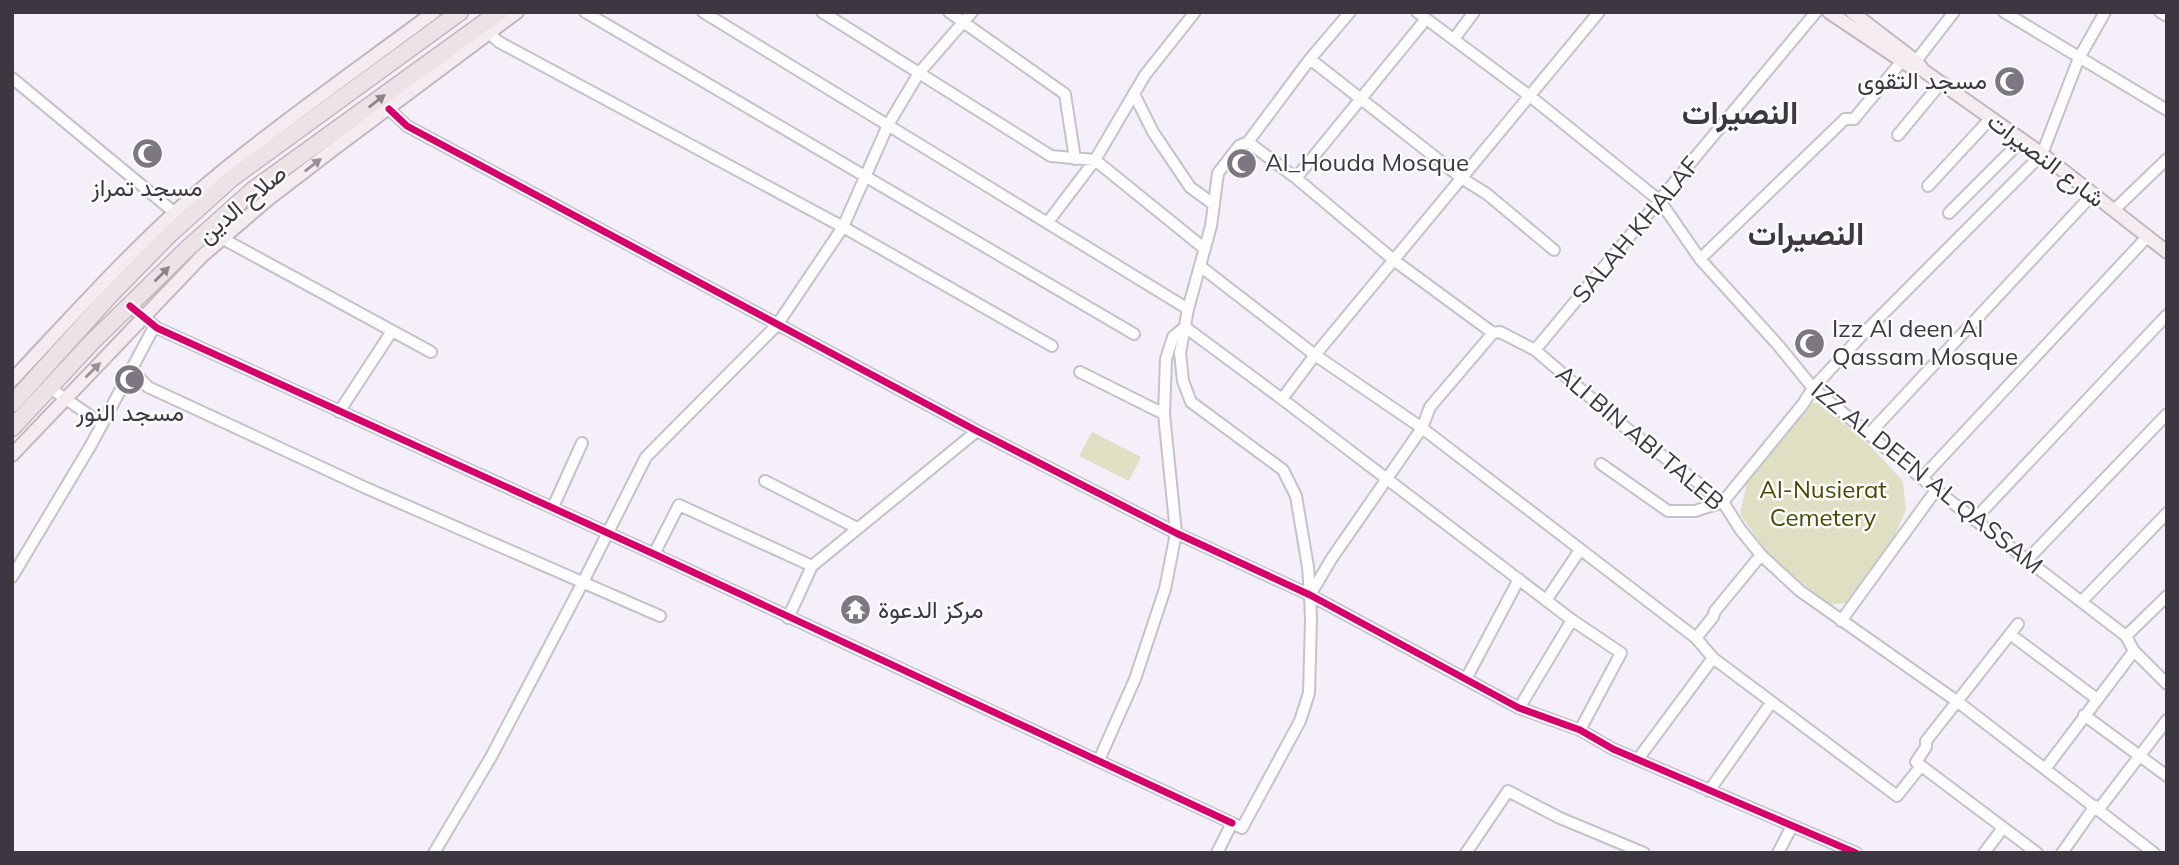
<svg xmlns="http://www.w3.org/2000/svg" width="2179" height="865" font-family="Mulish,Vazirmatn,sans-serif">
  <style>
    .green { fill: #dfdfc4 }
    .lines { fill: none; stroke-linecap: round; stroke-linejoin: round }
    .minor-casing { stroke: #c6c1ca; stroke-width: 14 }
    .major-casing { stroke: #c3b6bd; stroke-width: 16 }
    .highway-casing { stroke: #c3b6bd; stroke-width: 19 }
    .minor { stroke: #fdfdfe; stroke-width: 10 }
    .major { stroke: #f4ecf0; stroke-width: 12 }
    .highway { stroke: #ede3e6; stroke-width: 16 }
    .cycleway-casing { stroke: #fcfcfc; stroke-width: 11 }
    .cycleway { stroke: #d6006c; stroke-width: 7 }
    .oneway { fill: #8c848b }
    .oneway2 { fill: #989298 }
    .labels { text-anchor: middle; stroke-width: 5; stroke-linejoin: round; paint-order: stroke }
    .poi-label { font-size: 24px; fill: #3c3740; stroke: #fcfcfc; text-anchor: start }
    .street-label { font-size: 24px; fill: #3c3740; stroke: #fcfcfc }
    .park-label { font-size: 24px; fill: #4b4c01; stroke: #fcfcfc }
    .district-label { font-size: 32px; font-weight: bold; fill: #3c3740; stroke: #fcfcfc }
  </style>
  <rect width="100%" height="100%" fill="#f4eff8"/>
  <!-- green -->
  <path class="green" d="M1810,403H1820L1870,446L1903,481L1906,510L1890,546L1845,603L1828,605L1766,552L1740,514L1748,478Z
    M1092,432L1141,457L1129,481L1079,456Z"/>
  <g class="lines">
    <defs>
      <path id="minor" d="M585,12L1134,334
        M703,12L1188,309
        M822,12L1051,156L1095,160L1205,249
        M949,12L1065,94L1075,159
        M1417,12L1531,97L1660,201L1700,259L1778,345L1813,388L1936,490L2126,636L2134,651L2167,684
        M2004,12L2167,110
        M2160,12L2167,16
        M490,34L499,42L843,227L1052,346
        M1454,39L1474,12
        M1310,59L1463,179L1487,194L1554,250
        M1916,61L1954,12
        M12,78L175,213
        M1134,94L1153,132L1190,187L1213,204
        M389,109L407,126L977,431L1176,533L1310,595L1519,708L1580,730L1613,749L1856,853
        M1898,135L1941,83
        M1248,142L1296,178L1395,261L1493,333L1500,332L1535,350L1626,428L1723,502L1740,529L1761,555L1800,591L1958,702L2154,853
        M1296,178L1426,19
        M1928,186L1991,118
        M2114,210L2167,159
        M1949,213L2022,140
        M1048,222L1095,160L1145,75L1195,12
        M216,235L431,352
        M1700,259L1845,119H1854L1907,55
        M1200,266L1315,355L1422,428L1696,638L1713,658L1897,796L1921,766
        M130,306L157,328L654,554L1232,823
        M1185,327L1282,399L1572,620L1621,653L1580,730
        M1535,350L1816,12
        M131,369L148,387L366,488L660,616
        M1080,372L1164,414
        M50,388L102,424
        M1282,399L1315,355L1599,12
        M339,412L392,331
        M1869,434L2092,195
        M1601,464L1668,511H1695L1723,502L1803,404L1813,388L1862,335L2042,154L2079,58L2105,12
        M1922,478L2148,236
        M765,481L857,528
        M553,507L582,443
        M1974,520L2167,315
        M654,554L679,505L812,566
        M2026,561L2167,414
        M12,577L91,445L154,327
        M1310,595L1308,567L1296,496L1283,470L1191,402L1183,381L1180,353L1188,309L1211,226L1218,173L1239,146L1248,142L1310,59L1350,12
        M1547,599L1580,550
        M2082,601L2167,513
        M788,618L812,566L977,431
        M1841,621L1936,490
        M2018,624L1926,741V747L1916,762L2037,853
        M2010,634L2097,699
        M2126,636L2167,596
        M1696,638L1713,617L1715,611L1761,555
        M1466,679L1519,579
        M1519,708L1572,620
        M2084,715L2167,776
        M1638,759L1713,658
        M1099,760L1135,679L1165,589L1176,533L1164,414L1166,359L1173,337L1185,327
        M2045,769L2134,651
        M1709,791L1771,703
        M2099,809L2167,720
        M434,853L491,757L583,582L646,457L777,325L843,227L888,125L919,73L972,12
        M1217,853L1232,823L1242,828L1300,721L1309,693L1311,619L1310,595L1332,558L1422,428L1430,407L1493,333
        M1466,853L1508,791L1560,818L1644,853
        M1778,853L1792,826
        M1984,853L2003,828
        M2062,853L2095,806"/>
      <path id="major" d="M1829,12L1911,67
        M1852,12L1916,61L1924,71L2042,154L2167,252
        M12,380C75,313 138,242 208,183C280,123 359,68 434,12
        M12,455L202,256L266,201L335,148L517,12"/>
      <path id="highway" d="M12,404L113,292L170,234L232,178L460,12
        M12,428L91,343L188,248L253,190L499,12"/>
    </defs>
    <!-- minor casing -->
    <use href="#minor" class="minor-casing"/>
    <!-- major casing -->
    <use href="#major" class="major-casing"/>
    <!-- highway casing -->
    <use href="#highway" class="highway-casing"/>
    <!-- minor -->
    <use href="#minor" class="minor"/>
    <!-- major -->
    <use href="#major" class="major"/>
    <!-- highway -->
    <use href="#highway" class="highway"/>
    <defs>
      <path id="cycleway" d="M389,109L407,126L977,431L1176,533L1310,595L1519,708L1580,730L1613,749L1856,853
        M130,306L157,328L654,554L1232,823"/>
    </defs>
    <!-- cycleway casing -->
    <use href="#cycleway" class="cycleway-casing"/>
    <!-- cycleway -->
    <use href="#cycleway" class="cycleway"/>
  </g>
  <!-- one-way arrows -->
  <defs><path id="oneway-solid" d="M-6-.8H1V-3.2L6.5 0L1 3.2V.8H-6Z" transform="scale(1.75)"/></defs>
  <g class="oneway">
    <use href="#oneway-solid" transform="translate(377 101) rotate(-38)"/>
    <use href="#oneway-solid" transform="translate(162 274) rotate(-45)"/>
  </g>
  <g class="oneway2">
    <use href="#oneway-solid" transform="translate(313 165) rotate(-38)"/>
    <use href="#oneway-solid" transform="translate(93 370) rotate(-45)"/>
  </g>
  <!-- icons -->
  <defs>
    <symbol id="mosque-disc" viewBox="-11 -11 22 22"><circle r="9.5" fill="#7c7780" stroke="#fcfcfc"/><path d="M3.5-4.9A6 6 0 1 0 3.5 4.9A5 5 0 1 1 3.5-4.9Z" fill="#fff"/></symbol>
    <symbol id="temple-disc" viewBox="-11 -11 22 22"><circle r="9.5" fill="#7c7780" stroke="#fcfcfc"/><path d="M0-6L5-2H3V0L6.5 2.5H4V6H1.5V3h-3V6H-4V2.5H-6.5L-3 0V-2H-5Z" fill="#fff"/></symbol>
  </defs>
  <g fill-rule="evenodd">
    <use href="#mosque-disc" x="1992" y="64" width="35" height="35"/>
    <use href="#mosque-disc" x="130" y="136" width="35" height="35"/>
    <use href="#mosque-disc" x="1224" y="146" width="35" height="35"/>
    <use href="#mosque-disc" x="1792" y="326" width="35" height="35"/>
    <use href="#mosque-disc" x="112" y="362" width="35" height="35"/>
    <use href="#temple-disc" x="838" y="592" width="35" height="35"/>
  </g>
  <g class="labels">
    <!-- poi labels -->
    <g class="poi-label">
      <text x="1987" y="89" text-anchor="end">مسجد التقوى</text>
      <text x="1265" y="171">Al_Houda Mosque</text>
      <text x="147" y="196" text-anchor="middle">مسجد تمراز</text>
      <text x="1832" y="337">Izz Al deen Al<tspan x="1832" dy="28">Qassam Mosque</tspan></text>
      <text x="130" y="421" text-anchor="middle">مسجد النور</text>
      <text x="878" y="618">مركز الدعوة</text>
    </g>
    <!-- street labels -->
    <g class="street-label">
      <text transform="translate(2046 160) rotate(37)" y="8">شارع النصيرات</text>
      <text transform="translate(242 204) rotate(-40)" y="8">صلاح الدين</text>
      <text transform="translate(1636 230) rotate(-50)" y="8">SALAH KHALAF</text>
      <text transform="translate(1640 438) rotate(40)" y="8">ALI BIN ABI TALEB</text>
      <text transform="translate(1927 478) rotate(39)" y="8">IZZ AL DEEN AL QASSAM</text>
    </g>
    <!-- park labels -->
    <g class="park-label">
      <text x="1823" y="498">Al-Nusierat<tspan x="1823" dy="28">Cemetery</tspan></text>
    </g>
    <!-- district labels -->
    <g class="district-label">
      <text x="1740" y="124">النصيرات</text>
      <text x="1806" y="245">النصيرات</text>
    </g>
  </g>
  <!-- border -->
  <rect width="2179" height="865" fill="none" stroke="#3c3740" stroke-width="28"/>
</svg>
